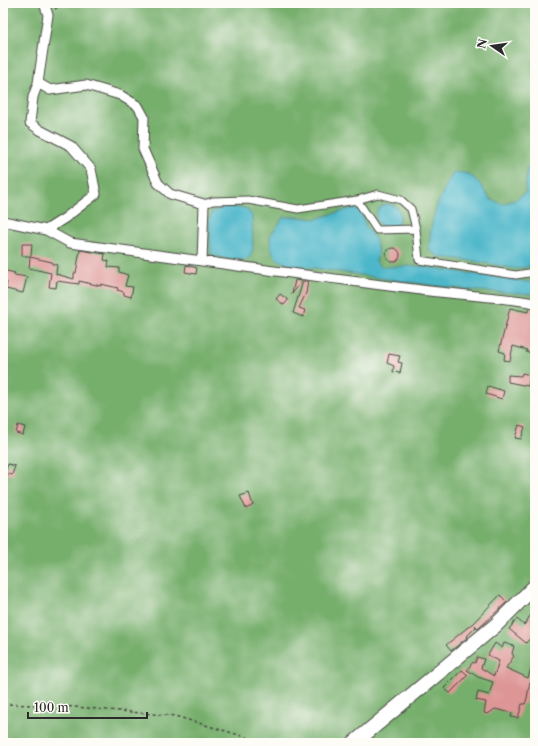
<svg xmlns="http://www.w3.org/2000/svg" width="538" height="746" font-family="'Libre Caslon Text',serif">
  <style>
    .forest { fill: #76ae6c; stroke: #506c4c }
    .water { fill: #4db7ca; stroke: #3c717a }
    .building { fill: #dd9695 }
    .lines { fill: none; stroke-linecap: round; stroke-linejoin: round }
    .pedestrian-casing { stroke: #484742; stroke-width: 9 }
    .minor-casing { stroke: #484742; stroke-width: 11 }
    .primary-casing { stroke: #484742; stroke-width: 16 }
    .path { stroke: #484742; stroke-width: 1.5; stroke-dasharray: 3 3; stroke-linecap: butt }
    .pedestrian { stroke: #fff; stroke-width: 7 }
    .minor { stroke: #fff; stroke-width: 9 }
    .primary { stroke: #fff; stroke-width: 14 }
  </style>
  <rect width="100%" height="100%" fill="#fdfcf7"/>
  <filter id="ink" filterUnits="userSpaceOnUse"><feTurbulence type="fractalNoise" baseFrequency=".025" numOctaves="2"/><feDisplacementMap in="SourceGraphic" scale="8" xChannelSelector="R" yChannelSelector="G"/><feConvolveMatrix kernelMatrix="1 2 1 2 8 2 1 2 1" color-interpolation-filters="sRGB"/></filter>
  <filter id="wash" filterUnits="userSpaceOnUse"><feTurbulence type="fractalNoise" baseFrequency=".012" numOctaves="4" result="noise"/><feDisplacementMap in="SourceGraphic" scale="16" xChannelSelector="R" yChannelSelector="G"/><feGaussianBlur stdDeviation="0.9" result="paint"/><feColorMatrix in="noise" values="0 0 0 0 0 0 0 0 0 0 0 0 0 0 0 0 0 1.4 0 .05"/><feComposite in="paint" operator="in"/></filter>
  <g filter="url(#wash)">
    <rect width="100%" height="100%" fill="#efe4c7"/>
    <!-- forest -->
    <path class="forest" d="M3,3H535V743H3Z"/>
    <!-- water -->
    <path class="water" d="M535,162V265L516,269L474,261L439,257L429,250C430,220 438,197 454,172L469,174L480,184L490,199L502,204L515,200L525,193L527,169Z
      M376 216a12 12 0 1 1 24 0a12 12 0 1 1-24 0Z
      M224,207L246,208L252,216L253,250L249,259C236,261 223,260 211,254L209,220L212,212Z
      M353,208L361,211L366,227L376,240L378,253L376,262L382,267L420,266L529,282L535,281V294L479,291L414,283L287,264C271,257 271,252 270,236L284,217H298L315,219Z"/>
    <g id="blocks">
      <!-- building -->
      <path class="building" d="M22,244H32L31,256H22Z
        M386 255a7 7 0 1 1 14 0a7 7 0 1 1-14 0Z
        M80,250L105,254L104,260L109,261L108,267L119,268V272L128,275L125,286L133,287L131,297L124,295V292L117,290L118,288L101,284V286L79,281V284L57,281L56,288L49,287L51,273L29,268L30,257L52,262V264L57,265L56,274L74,279V273H76Z
        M186,265L197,268L196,274L185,272Z
        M3,270L15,273L14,275L27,277L23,293L6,289L7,282L3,281Z
        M295,280L302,281L292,294Z
        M303,281H308L306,293L299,308L305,310L303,317L293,313Z
        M280,294L288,300L284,305L276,299Z
        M510,308L528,312L529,308L535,309V353L526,352L527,350L513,346L510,361L504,360L505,353L499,351Z
        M389,354L400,356L398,362L402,363L400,373L393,372L394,366L387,363Z
        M522,373L530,375L528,386L508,382V375L521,376Z
        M488,386L504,391L502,399L486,394Z
        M18,425L25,427L23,435L16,433Z
        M519,425L525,427L521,439L515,438Z
        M8,464L15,466L12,475L5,473Z
        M249,493L253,505L246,509L240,496Z
        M500,595L507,602L478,629L475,625L476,627L467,636L468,637L451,651L446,645L473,623Z
        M535,609V633L526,643L509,629L517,619L524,625Z
        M495,643L502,648L504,643L514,646L512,654L514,656L506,668L528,678L533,661H535L534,683L530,682L527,698L525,704H522L518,718L511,717L512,713L495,709L488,714L484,713L486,702L476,700L478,692L489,695L493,682L478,677L467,670L473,662L475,663L477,657L484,659L481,668L494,676L499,661L488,655Z
        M462,670L468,675L450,693L444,688Z"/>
    </g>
  </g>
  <g filter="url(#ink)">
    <use href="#blocks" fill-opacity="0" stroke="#484742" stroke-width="1"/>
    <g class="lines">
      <defs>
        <path id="pedestrian" d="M357,200L378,194L401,200L411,209L416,229
          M204,204L213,201L248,200L298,209L357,200L377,230L416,229L419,260L516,275L535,272"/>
        <path id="minor" d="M44,3L48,15L38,83L50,90L86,85L120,95L138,106L144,117L143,149L158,183L170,194L204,204L202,261C278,272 353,281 429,291C464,295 500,297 535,303
          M38,83L33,97L30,123L40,130L71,146L91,169L96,194L65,218L46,230L70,243L202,261
          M3,221L46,230"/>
        <path id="primary" d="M354,743L496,625L535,586"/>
      </defs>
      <!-- pedestrian casing -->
      <use href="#pedestrian" class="pedestrian-casing"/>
      <!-- minor casing -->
      <use href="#minor" class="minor-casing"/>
      <!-- primary casing -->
      <use href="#primary" class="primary-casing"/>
      <!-- path -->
      <path class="path" d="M55,9L63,3
        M3,704L64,706L175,716L266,743"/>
      <!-- pedestrian -->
      <use href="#pedestrian" class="pedestrian"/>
      <!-- minor -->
      <use href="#minor" class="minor"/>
      <!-- primary -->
      <use href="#primary" class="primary"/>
    </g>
  </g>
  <!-- margin -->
  <rect width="538" height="746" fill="none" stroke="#fdfcf7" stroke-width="16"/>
  <!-- north arrow -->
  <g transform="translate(492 46) rotate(283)" stroke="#fdfcf7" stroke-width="3" paint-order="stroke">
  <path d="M0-3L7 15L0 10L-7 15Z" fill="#2b2b2b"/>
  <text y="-6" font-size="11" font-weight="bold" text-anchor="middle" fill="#2b2b2b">N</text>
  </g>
  <!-- scale -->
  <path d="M28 712v6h119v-6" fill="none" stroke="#2b2b2b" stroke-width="2"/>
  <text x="34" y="712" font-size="12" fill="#2b2b2b" stroke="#fdfcf7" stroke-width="3" paint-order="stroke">100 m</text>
</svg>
